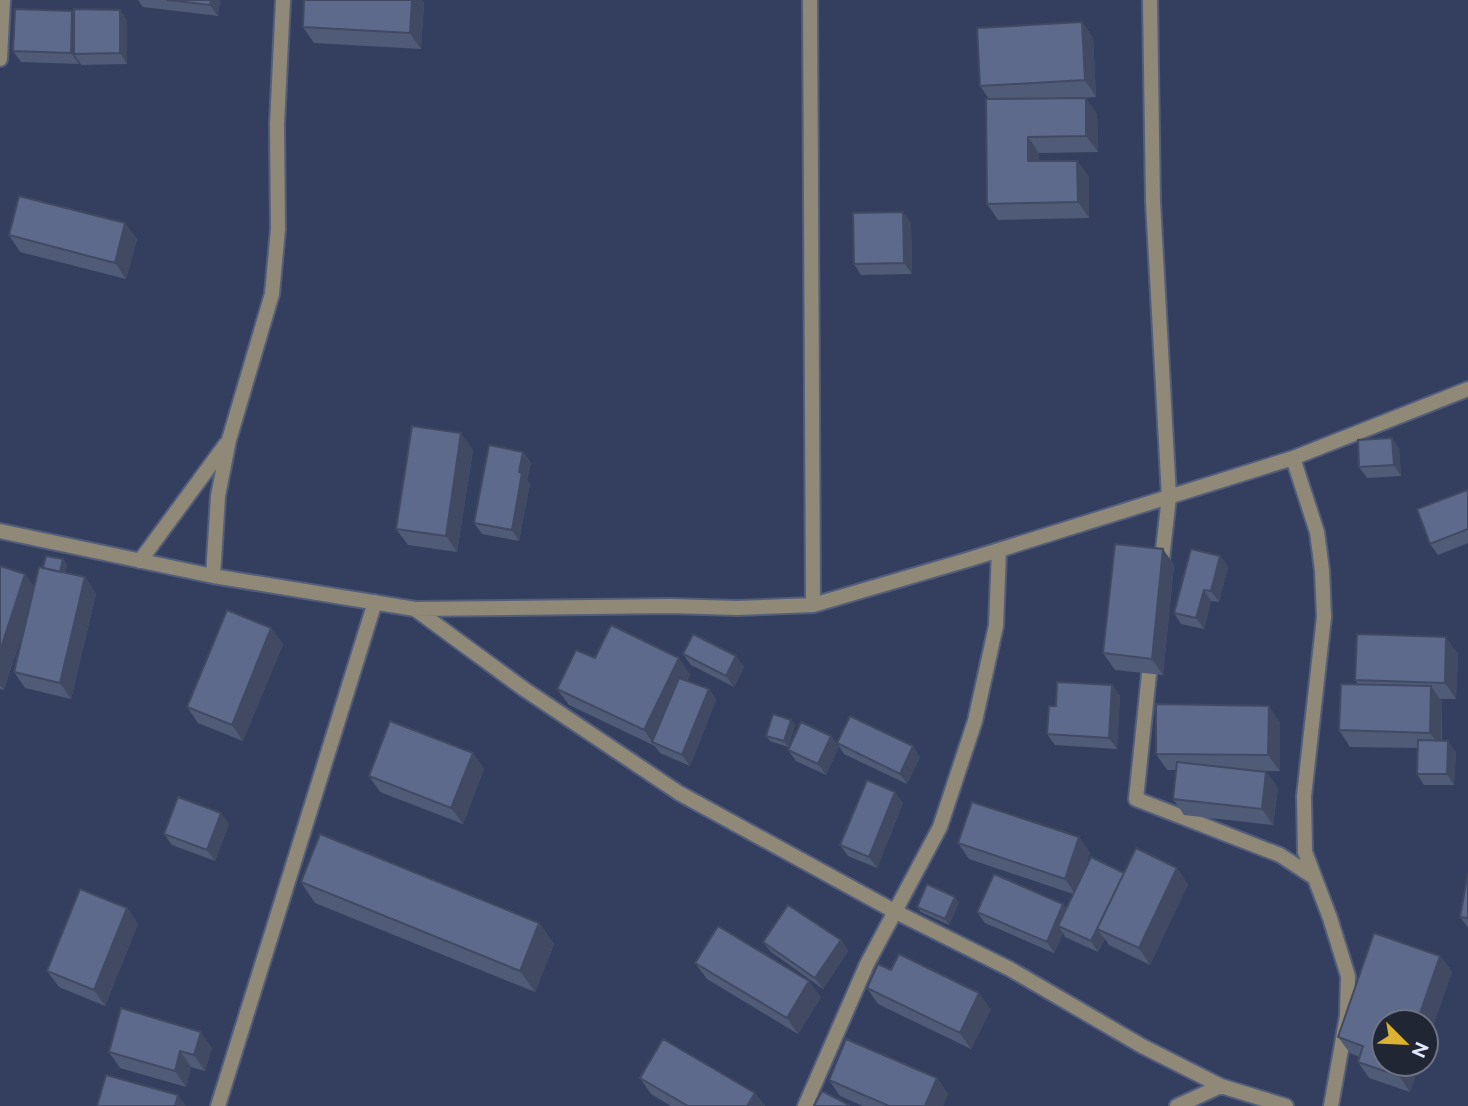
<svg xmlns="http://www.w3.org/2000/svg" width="1468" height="1106" font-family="Raleway,sans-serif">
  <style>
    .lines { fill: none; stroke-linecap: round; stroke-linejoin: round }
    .minor-casing { stroke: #535e7b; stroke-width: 18 }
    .minor { stroke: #908978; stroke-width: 14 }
    .wall { fill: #505b78 }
    .shaded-wall { fill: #414a62 }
    .building { fill: #5d6a8c; stroke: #414a62; stroke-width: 2 }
  </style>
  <rect width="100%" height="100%" fill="#343f5f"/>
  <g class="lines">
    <defs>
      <path id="minor" d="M810,0L813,605
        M1150,0L1153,202L1169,497L1161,568
        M0,59L3,0
        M1293,458L1317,532L1322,570L1324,617L1304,796L1305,852L1330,918L1348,976L1347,1016L1331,1106
        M0,531L213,576L415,609L671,606L737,608L813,605L967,560L1293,458L1468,389
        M140,561L226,444
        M213,576L218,496L229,440L272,294L278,229L277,124L283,0
        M415,609L524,689L679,793L894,911L1010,969L1142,1046L1221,1086L1286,1106
        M1151,655L1136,799L1280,855L1315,878
        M218,1106L375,602
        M805,1106L867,964L940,827L975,721L996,626L999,550
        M1177,1106L1221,1086"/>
    </defs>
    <!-- minor casing -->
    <use href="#minor" class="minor-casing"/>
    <!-- minor -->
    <use href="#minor" class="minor"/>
  </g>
  <!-- wall -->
  <path class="wall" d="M138,0H220L218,16L143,7Z
    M424,2L421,49L314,43L303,27Z
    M120,10L127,21V64L81,65L79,61V64L21,62L13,51L72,11L74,13Z
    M1082,22L1093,38L1096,97L1078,98L1097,114L1098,152L1039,153V161H1077L1089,177V218L998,220L987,204L989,99L980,86Z
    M911,223L912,274L861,275L854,264Z
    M9,235L137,239L126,279L20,252Z
    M1392,438L1399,449L1401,476L1367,478L1359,467Z
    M473,450L457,552L408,545L396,529Z
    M523,452L531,463L527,480L530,484L519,541L482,534L474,523Z
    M1468,491V543L1438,555L1430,544Z
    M1220,556L1228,567L1219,602L1211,601L1204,629L1181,624L1174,613Z
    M63,559L67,565L65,573L85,577L96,594L71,699L25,688L14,672L26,622L4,690L0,689V566L25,574L34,587L43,568Z
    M1174,565L1163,675L1115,670L1103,653Z
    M271,628L283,644L243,741L198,723L187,707Z
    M1458,653L1456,699H1440L1442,702V741L1456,752L1454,785H1424L1417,774V748L1350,747L1339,730L1358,684L1355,680Z
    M683,654L736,656L744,667L734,687L691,665Z
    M690,674L687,681L709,689L716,700L690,766L660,753L655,746L569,705L557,689Z
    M1112,685L1120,696L1117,749L1055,745L1047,734L1056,706Z
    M791,720L795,725L788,747L770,741L766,736Z
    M1280,722V771H1258L1266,772L1278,788L1273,825L1184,815L1173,799L1176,770H1167L1156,754Z
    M831,736L839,747L826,775L796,761L788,750Z
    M837,743L920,757L907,784L844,754Z
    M473,753L484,769L463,824L380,792L369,776Z
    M903,803L877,868L848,856L840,845Z
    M229,824L215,861L172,845L164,834Z
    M1079,837L1090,853L1084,871L1124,873L1188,884L1150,965L1109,945L1105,939L1098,952L1065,937L1063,933L1054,953L985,923L977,912L1066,908L1073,894L969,859L958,843Z
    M1468,873V928L1460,917Z
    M301,882L539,923L554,944L535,992L315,903Z
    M959,902L949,925L921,912L917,907Z
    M127,908L138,924L105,1006L59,987L47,971Z
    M841,940L848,951L823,989L771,952L763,942Z
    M1440,956L1452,972L1426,1045V1022L1384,1064H1419L1410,1092L1369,1078L1358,1062L1359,1057L1350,1053L1338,1037Z
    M695,963L821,997L798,1034L707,979Z
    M891,970L991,1009L971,1049L878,1004L867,988Z
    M212,1048L205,1071L191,1067L186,1087L120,1068L109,1052Z
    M640,1078L755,1093L765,1106H671L651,1094Z
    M937,1078L948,1094L943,1106H863L840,1096L829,1080Z"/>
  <!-- shaded-wall -->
  <path class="shaded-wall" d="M211,0H220L218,16L210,5Z
    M412,0H422L424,2L421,49L410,33Z
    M120,10L127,21V64L120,53Z
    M72,11L80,22L74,54L79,61V64L71,53Z
    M1082,22L1093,38L1096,97L1085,80Z
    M1086,98L1097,114L1098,152L1086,136Z
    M1028,137L1039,153L1040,177L1028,161Z
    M1077,161L1089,177V218L1078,202Z
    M903,212L911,223L912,274L904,263Z
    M125,223L137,239L126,279L115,263Z
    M461,433L473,450L457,552L446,536Z
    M1392,438L1399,449L1401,476L1394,465Z
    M523,452L531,463L527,480L530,484L519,541L512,530L519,472Z
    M1163,549L1174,565L1163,675L1152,659Z
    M1220,556L1228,567L1219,602L1211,591Z
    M63,559L67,565L63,583L59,578Z
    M25,574L36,590L4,690L0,685V651Z
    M85,577L96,594L71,699L60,683Z
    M1204,590L1211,601L1204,629L1196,618Z
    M271,628L283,644L243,741L232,725Z
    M1446,637L1458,653L1456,699L1445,683Z
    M736,656L744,667L734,687L726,676Z
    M679,658L690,674L656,744L653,743L644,730Z
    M1112,685L1120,696L1117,749L1109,738Z
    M1431,686L1442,702L1441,749L1430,733Z
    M709,689L716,700L690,766L682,755Z
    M1269,706L1280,722V771L1268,755Z
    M791,720L795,725L788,747L784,741Z
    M831,736L839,747L826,775L818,764Z
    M1448,741L1456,752L1454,785L1447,774Z
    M913,746L920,757L907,784L900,774Z
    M473,753L484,769L463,824L451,808Z
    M1266,772L1278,788L1273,825L1262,809Z
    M895,792L903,803L877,868L869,857Z
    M221,813L229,824L215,861L207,850Z
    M1079,837L1090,853L1076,895L1065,879Z
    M1177,868L1188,884L1150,965L1139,948Z
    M1124,873L1097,929L1105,939L1098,952L1091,941Z
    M955,897L959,902L949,925L945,919Z
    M1063,904L1071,915L1058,926L1063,933L1054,953L1047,942Z
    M127,908L138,924L105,1006L94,990Z
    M539,923L554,944L535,992L520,971Z
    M841,940L848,951L823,989L815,978Z
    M1440,956L1452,972L1426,1045V1022H1417Z
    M809,981L821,997L798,1034L787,1018Z
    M979,993L991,1009L971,1049L960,1033Z
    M201,1032L212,1048L205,1071L194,1055Z
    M180,1051L191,1067L186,1087L175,1071Z
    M1403,1064H1419L1410,1092L1399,1076Z
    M937,1078L948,1094L943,1106H925Z
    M755,1093L765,1106H747Z
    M178,1095L186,1106H175Z"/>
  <!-- building -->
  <path class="building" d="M167,0H211L210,5Z
    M304,0H412L410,33L303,27Z
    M15,9L72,11L71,53L13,51Z
    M74,9L120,10V53L74,54Z
    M1082,22L1085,80L980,86L977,28Z
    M1086,98V136L1028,137V161H1077L1078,202L987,204L986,99Z
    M19,196L125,223L115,263L9,235Z
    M903,212L904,263L854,264L853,213Z
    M412,426L461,433L446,536L396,529Z
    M1392,438L1394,465L1359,467L1358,440Z
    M489,445L523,452L519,472L522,473L512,530L474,523Z
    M1467,490L1468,493V529L1430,544L1417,509Z
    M1115,544L1163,549L1152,659L1103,653Z
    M1191,549L1220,556L1211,591L1204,590L1196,618L1174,613Z
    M46,556L63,559L60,572L43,568Z
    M0,566L25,574L0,651Z
    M39,567L85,577L60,683L14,672Z
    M227,610L271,628L232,725L187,707Z
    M611,625L679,658L644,730L557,689L576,650L595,658Z
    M693,634L736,656L726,676L683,654Z
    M1357,634L1446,637L1445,683L1355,680Z
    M679,678L709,689L682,755L652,742Z
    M1057,682L1112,685L1109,738L1047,734L1049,706H1056Z
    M1341,684L1431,686L1430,733L1339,730Z
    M1156,704L1269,706L1268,755L1156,754Z
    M773,714L791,720L784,741L766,736Z
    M850,716L913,746L900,774L837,743Z
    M390,721L473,753L451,808L369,776Z
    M801,722L831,736L818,764L788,750Z
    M1418,740L1448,741L1447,774H1417Z
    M1177,762L1266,772L1262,809L1173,799Z
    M867,780L895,792L869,857L840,845Z
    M178,797L221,813L207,850L164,834Z
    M972,802L1079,837L1065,879L958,843Z
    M320,834L539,923L520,971L301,882Z
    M1136,848L1177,868L1139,948L1097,929Z
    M1091,857L1124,873L1091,941L1058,926Z
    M1468,873V918L1460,917Z
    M994,874L1063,904L1047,942L977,912Z
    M927,884L955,897L945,919L917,907Z
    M80,889L127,908L94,990L47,971Z
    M788,905L841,940L815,978L763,942Z
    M718,926L809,981L787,1018L695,963Z
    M1374,933L1440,956L1417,1022H1384V1064H1403L1399,1076L1358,1062L1363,1046L1338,1037Z
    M899,954L979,993L960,1033L867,988L878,964L891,970Z
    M121,1008L201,1032L194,1055L180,1051L175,1071L109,1052Z
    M663,1039L755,1093L747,1106H688L640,1078Z
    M846,1039L937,1078L925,1106H889L829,1080Z
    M106,1075L178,1095L175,1106H97Z
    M822,1091L849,1105V1106H814Z"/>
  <!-- north arrow -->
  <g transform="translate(1405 1043) rotate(114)"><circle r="33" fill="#212635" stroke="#6e7485" stroke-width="2"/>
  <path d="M0-5L12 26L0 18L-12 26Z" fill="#dcb233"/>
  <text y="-10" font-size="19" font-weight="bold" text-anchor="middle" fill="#e2e9fd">N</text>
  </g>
</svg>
